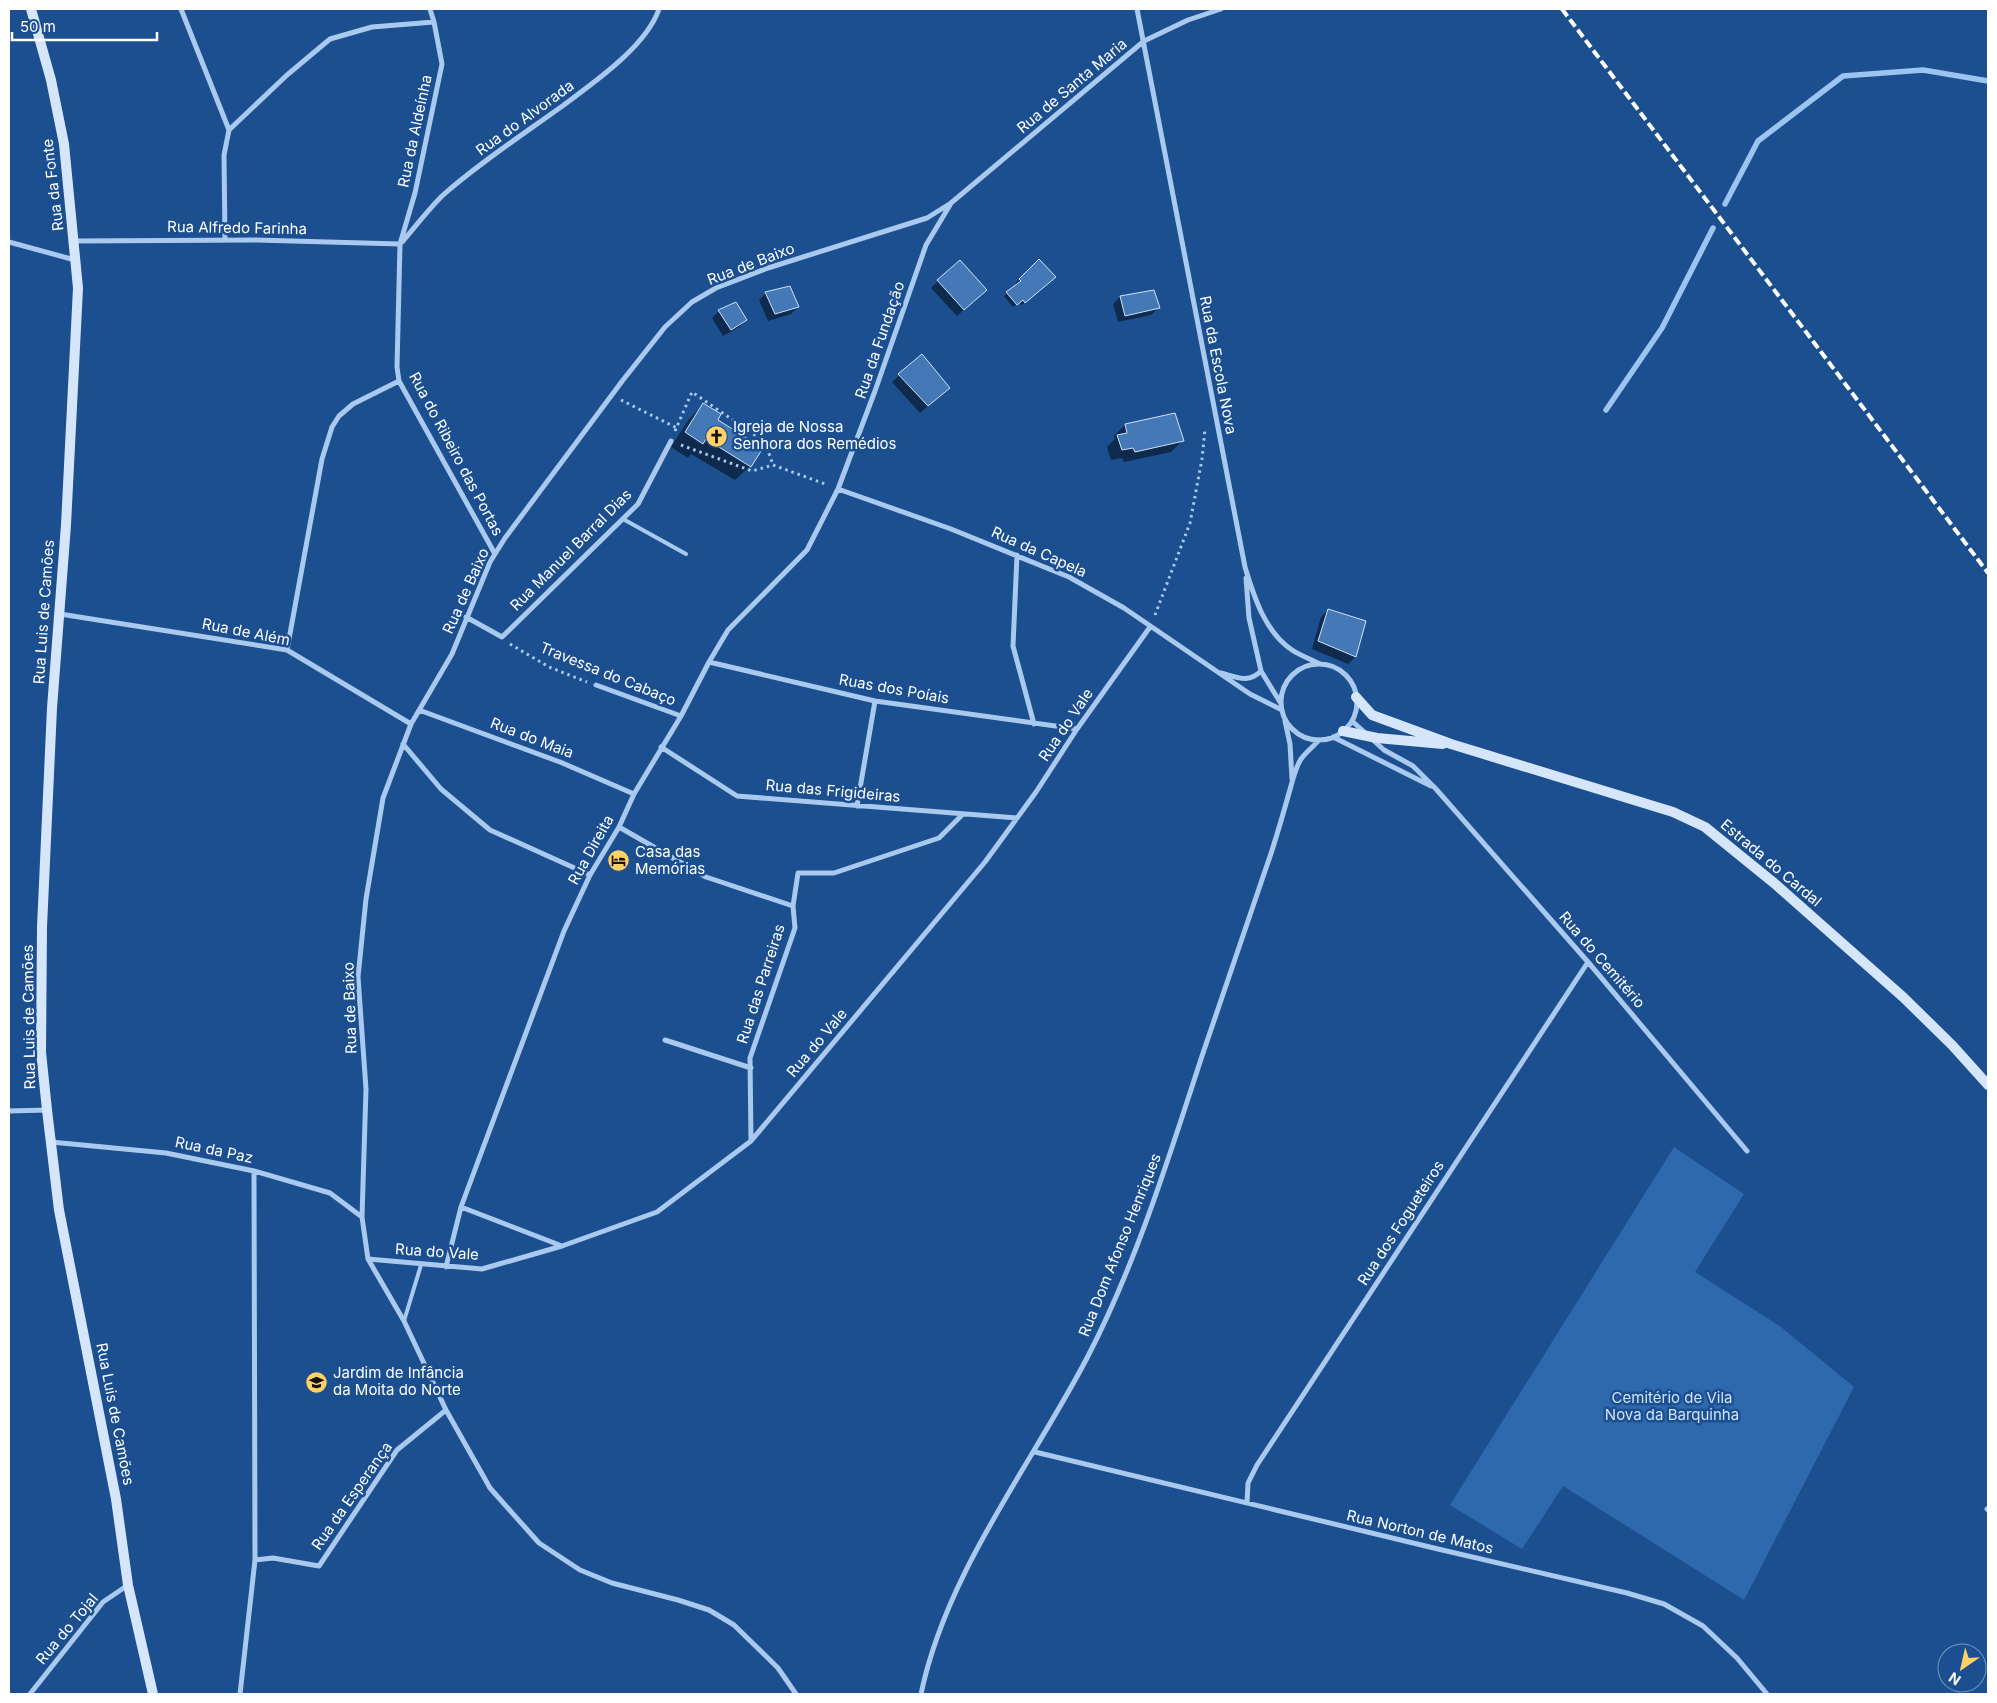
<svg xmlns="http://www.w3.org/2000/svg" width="1997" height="1703" font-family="Inter,sans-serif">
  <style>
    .green { fill: #2e69ad }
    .shadow { fill: #0007 }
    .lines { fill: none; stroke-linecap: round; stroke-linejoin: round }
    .stream { stroke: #9cc4f0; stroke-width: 5.5 }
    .building { fill: #4478b7; stroke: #cfe3fa }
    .path { stroke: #a9c9ee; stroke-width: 3; stroke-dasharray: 2.5 4; stroke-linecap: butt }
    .lane { stroke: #a9c9ee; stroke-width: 4 }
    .street { stroke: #a9c9ee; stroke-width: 5 }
    .secondary { stroke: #d6e6fa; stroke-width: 10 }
    .rail { stroke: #fff; stroke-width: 4; stroke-dasharray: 9 4; stroke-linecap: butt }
    .labels { text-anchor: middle; stroke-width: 5; stroke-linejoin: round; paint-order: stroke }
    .street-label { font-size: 15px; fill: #fff; stroke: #1b4f8f }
    .poi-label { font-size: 15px; fill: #fff; stroke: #1b4f8f; text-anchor: start }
    .park-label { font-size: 15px; fill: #cfe3fa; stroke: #1b4f8f }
  </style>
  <rect width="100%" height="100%" fill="#1b4f8f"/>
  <!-- green -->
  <path class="green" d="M1674,1147L1744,1194L1695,1272L1781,1327L1854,1387L1744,1600L1563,1486L1522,1549L1450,1505Z"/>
  <!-- shadow -->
  <path class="shadow" d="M1039,261L1051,280L1022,305L1019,302L1013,307L1004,296L1018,285L1016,283Z
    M938,281L978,297L957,316L931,288Z
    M1153,291L1158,308L1151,315L1118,322L1113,304L1120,297Z
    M766,293L798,307L791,314L768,321L759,300Z
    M719,311L746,320L739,327L723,336L712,318Z
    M922,355L941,395L920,413L892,382Z
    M703,405L750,466L735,480L691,454L688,458L671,447L689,419Z
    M1125,425L1182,441L1171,452L1124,462L1122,458L1111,460L1107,447L1115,439L1114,436Z
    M1328,610L1364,622L1355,657L1348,664L1312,649L1321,617Z"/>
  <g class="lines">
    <!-- stream -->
    <path class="stream" d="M1725,204L1758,141L1843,76L1923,70L1988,81
      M1606,410L1662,328L1713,228"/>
  </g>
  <!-- building -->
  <path class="building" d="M1039,259L1056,277L1025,303L1023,300L1017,305L1006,292L1021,281L1019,279Z
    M960,260L987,290L964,310L937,280Z
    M790,286L799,307L775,314L765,292Z
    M1154,290L1160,308L1125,316L1120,296Z
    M736,302L747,320L731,330L718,310Z
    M922,354L950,388L928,406L898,374Z
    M703,403L721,414L718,420L763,448L751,467L706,439L703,444L685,432Z
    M1175,413L1184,441L1135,452L1133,448L1122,450L1117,435L1127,433L1125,424Z
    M1328,609L1366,621L1356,657L1318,641Z"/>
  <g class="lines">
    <!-- path -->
    <path class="path" d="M621,400L677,428
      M675,431L692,392L765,442L773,465
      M681,445L752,471L773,465L828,485
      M1155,615L1190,523L1202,459L1205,429
      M510,644L549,667L587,682"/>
    <!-- lane -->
    <path class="lane" d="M623,519L686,554
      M404,1321L421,1265"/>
    <!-- street -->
    <path class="street" d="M181,9L229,130
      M430,9L434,22L442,64L415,193L400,244L397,367L399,381L495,554
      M1137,9L1245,567C1254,597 1265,632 1292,650C1301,656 1311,659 1320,664
      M225,240L224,155L229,130L287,75L330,39L372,27L434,22
      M74,241L256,240L400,244
      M9,242L75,260
      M402,242C415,227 428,210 442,196C478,164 522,135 561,107C593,83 646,47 659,9
      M838,489L951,529L1069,577L1124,608L1250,694L1282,710
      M1017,555L1013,646L1034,724
      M1246,578L1249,618L1261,671L1280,702
      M60,614L287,650L411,724
      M466,617L502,637L638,504L671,441
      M287,650L322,459L332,427L339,416L353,404L399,381
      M709,662L875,701L1077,729
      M1281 702a38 38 0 1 1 76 0a38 38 0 1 1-76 0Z
      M1221,673C1237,677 1248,684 1261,671
      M596,685L681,716
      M419,710L560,762L634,794
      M1285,721L1290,744L1292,779
      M1352,721L1384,750L1413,766L1436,789L1588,962L1747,1151
      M1333,737L1431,786
      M403,744L441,789L490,830L590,875
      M661,747L737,796L1017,818
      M857,806L875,701
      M619,827L706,877L793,906L795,928L750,1058L751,1141
      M793,906L798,873H834L939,838L962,815
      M665,1040L751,1068
      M9,1111L47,1110
      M51,1142L166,1153L254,1171L330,1193L362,1217
      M254,1171L255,1560
      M461,1207L562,1246
      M368,1259L482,1269L562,1246L657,1212L751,1141L985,862L1036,792L1077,729L1150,627
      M446,1267L461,1207L564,931L590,875L619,827L634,794L681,716L709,662L728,630L807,550L838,489L875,391L926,245L950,205
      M1035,1452L1438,1549L1627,1593L1664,1604L1703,1626L1737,1658L1767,1694
      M1247,1503L1248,1483L1257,1465L1588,962
      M1987,1509L1988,1510
      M30,1694L103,1602L128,1585
      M240,1694L255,1560L273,1558L319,1566L397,1450L446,1410
      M796,1694L778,1668L734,1625L709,1610L678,1600L612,1583L580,1570L539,1543L490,1488L446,1410L404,1321L368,1259L362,1217L366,1089L358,977L366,899L383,798L411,724L452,654L490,562L505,538L623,380L665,327L692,302L716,288L768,268L927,218L951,203L1144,41L1188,20L1221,9
      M921,1694C946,1573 1030,1467 1087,1358C1136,1264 1169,1157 1202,1056C1223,993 1245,931 1266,868C1275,843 1282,818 1289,793C1292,783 1295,768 1301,759C1306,752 1314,746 1319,740"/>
    <!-- secondary -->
    <path class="secondary" d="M31,9L51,80L64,144L78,288L66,525L52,708L42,927L41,1052L47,1110L59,1210L116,1499L128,1585L153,1694
      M1356,697L1372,715L1451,744L1673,812L1705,827L1774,883L1903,997L1952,1045L1988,1085
      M1343,731L1377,738L1443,744"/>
    <!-- rail -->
    <path class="rail" d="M1562,9L1988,573"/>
  </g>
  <!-- icons -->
  <defs>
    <symbol id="church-disc" viewBox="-11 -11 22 22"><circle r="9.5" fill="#ffd166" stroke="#1b4f8f"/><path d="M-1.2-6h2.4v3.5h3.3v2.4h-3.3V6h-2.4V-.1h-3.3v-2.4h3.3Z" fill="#111"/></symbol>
    <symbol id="hotel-disc" viewBox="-11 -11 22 22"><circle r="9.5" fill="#ffd166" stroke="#1b4f8f"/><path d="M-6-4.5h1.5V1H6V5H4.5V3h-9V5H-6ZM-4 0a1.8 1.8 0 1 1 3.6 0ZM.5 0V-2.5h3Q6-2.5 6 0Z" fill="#111"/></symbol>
    <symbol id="school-disc" viewBox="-11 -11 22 22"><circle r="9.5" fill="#ffd166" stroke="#1b4f8f"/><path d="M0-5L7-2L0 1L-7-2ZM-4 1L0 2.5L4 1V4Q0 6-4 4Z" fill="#111"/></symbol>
  </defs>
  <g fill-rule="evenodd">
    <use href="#church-disc" x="704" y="424" width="25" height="25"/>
    <use href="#hotel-disc" x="606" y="848" width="25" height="25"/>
    <use href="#school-disc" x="304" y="1370" width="25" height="25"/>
  </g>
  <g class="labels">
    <!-- street labels -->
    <g class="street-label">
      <text transform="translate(1072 86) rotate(-40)" y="5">Rua de Santa Maria</text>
      <text transform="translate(525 118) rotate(-36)" y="5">Rua do Alvorada</text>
      <text transform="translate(415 131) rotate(-78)" y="5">Rua da Aldeínha</text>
      <text transform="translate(53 185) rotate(-97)" y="5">Rua da Fonte</text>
      <text transform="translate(237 228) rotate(1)" y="5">Rua Alfredo Farinha</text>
      <text transform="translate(751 264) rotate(-21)" y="5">Rua de Baixo</text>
      <text transform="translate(880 340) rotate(-71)" y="5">Rua da Fundação</text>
      <text transform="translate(1218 365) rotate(79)" y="5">Rua da Escola Nova</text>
      <text transform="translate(456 454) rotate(62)" y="5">Rua do Ribeiro das Portas</text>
      <text transform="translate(571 550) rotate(-45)" y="5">Rua Manuel Barral Dias</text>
      <text transform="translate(1039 552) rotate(24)" y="5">Rua da Capela</text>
      <text transform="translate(466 591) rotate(-66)" y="5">Rua de Baixo</text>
      <text transform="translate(44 612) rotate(-86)" y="5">Rua Luis de Camões</text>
      <text transform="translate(246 632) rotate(11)" y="5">Rua de Além</text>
      <text transform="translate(608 674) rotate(22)" y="5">Travessa do Cabaço</text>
      <text transform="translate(894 689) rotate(10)" y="5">Ruas dos Poíais</text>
      <text transform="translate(1066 725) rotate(-56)" y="5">Rua do Vale</text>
      <text transform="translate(532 738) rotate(21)" y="5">Rua do Maia</text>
      <text transform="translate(833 791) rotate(5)" y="5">Rua das Frigideiras</text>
      <text transform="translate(591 850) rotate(-61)" y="5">Rua Direita</text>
      <text transform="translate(1771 863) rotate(40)" y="5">Estrada do Cardal</text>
      <text transform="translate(1602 960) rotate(49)" y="5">Rua do Cemitério</text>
      <text transform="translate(761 984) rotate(-72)" y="5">Rua das Parreiras</text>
      <text transform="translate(350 1008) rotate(-92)" y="5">Rua de Baixo</text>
      <text transform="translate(29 1017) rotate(-91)" y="5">Rua Luis de Camões</text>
      <text transform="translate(817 1043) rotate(-50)" y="5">Rua do Vale</text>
      <text transform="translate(214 1150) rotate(12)" y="5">Rua da Paz</text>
      <text transform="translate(1401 1223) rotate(-57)" y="5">Rua dos Fogueteiros</text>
      <text transform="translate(1120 1245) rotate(-68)" y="5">Rua Dom Afonso Henriques</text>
      <text transform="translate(437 1252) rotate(4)" y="5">Rua do Vale</text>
      <text transform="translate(115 1414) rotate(79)" y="5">Rua Luis de Camões</text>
      <text transform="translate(352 1496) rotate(-55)" y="5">Rua da Esperança</text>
      <text transform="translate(1420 1532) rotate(13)" y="5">Rua Norton de Matos</text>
      <text transform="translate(67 1629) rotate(-50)" y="5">Rua do Tojal</text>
    </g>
    <!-- poi labels -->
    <g class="poi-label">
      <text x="733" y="432">Igreja de Nossa<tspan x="733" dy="17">Senhora dos Remédios</tspan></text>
      <text x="635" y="857">Casa das<tspan x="635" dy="17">Memórias</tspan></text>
      <text x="333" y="1378">Jardim de Infância<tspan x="333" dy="17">da Moita do Norte</tspan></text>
    </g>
    <!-- park labels -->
    <g class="park-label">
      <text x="1672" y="1403">Cemitério de Vila<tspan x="1672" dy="17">Nova da Barquinha</tspan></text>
    </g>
  </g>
  <!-- border -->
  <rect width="1997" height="1703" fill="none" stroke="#ffffff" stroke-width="20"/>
  <!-- north arrow -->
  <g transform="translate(1962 1668) rotate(214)"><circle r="24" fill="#1b4f8f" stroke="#7695bc"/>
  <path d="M0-4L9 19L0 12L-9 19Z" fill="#ffd166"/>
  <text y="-8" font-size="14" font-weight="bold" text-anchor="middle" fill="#ffffff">N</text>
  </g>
  <!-- scale -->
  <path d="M12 32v8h145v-8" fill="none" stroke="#ffffff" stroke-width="2.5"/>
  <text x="20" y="32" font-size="15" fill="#ffffff" stroke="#1b4f8f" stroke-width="4" paint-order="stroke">50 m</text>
</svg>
